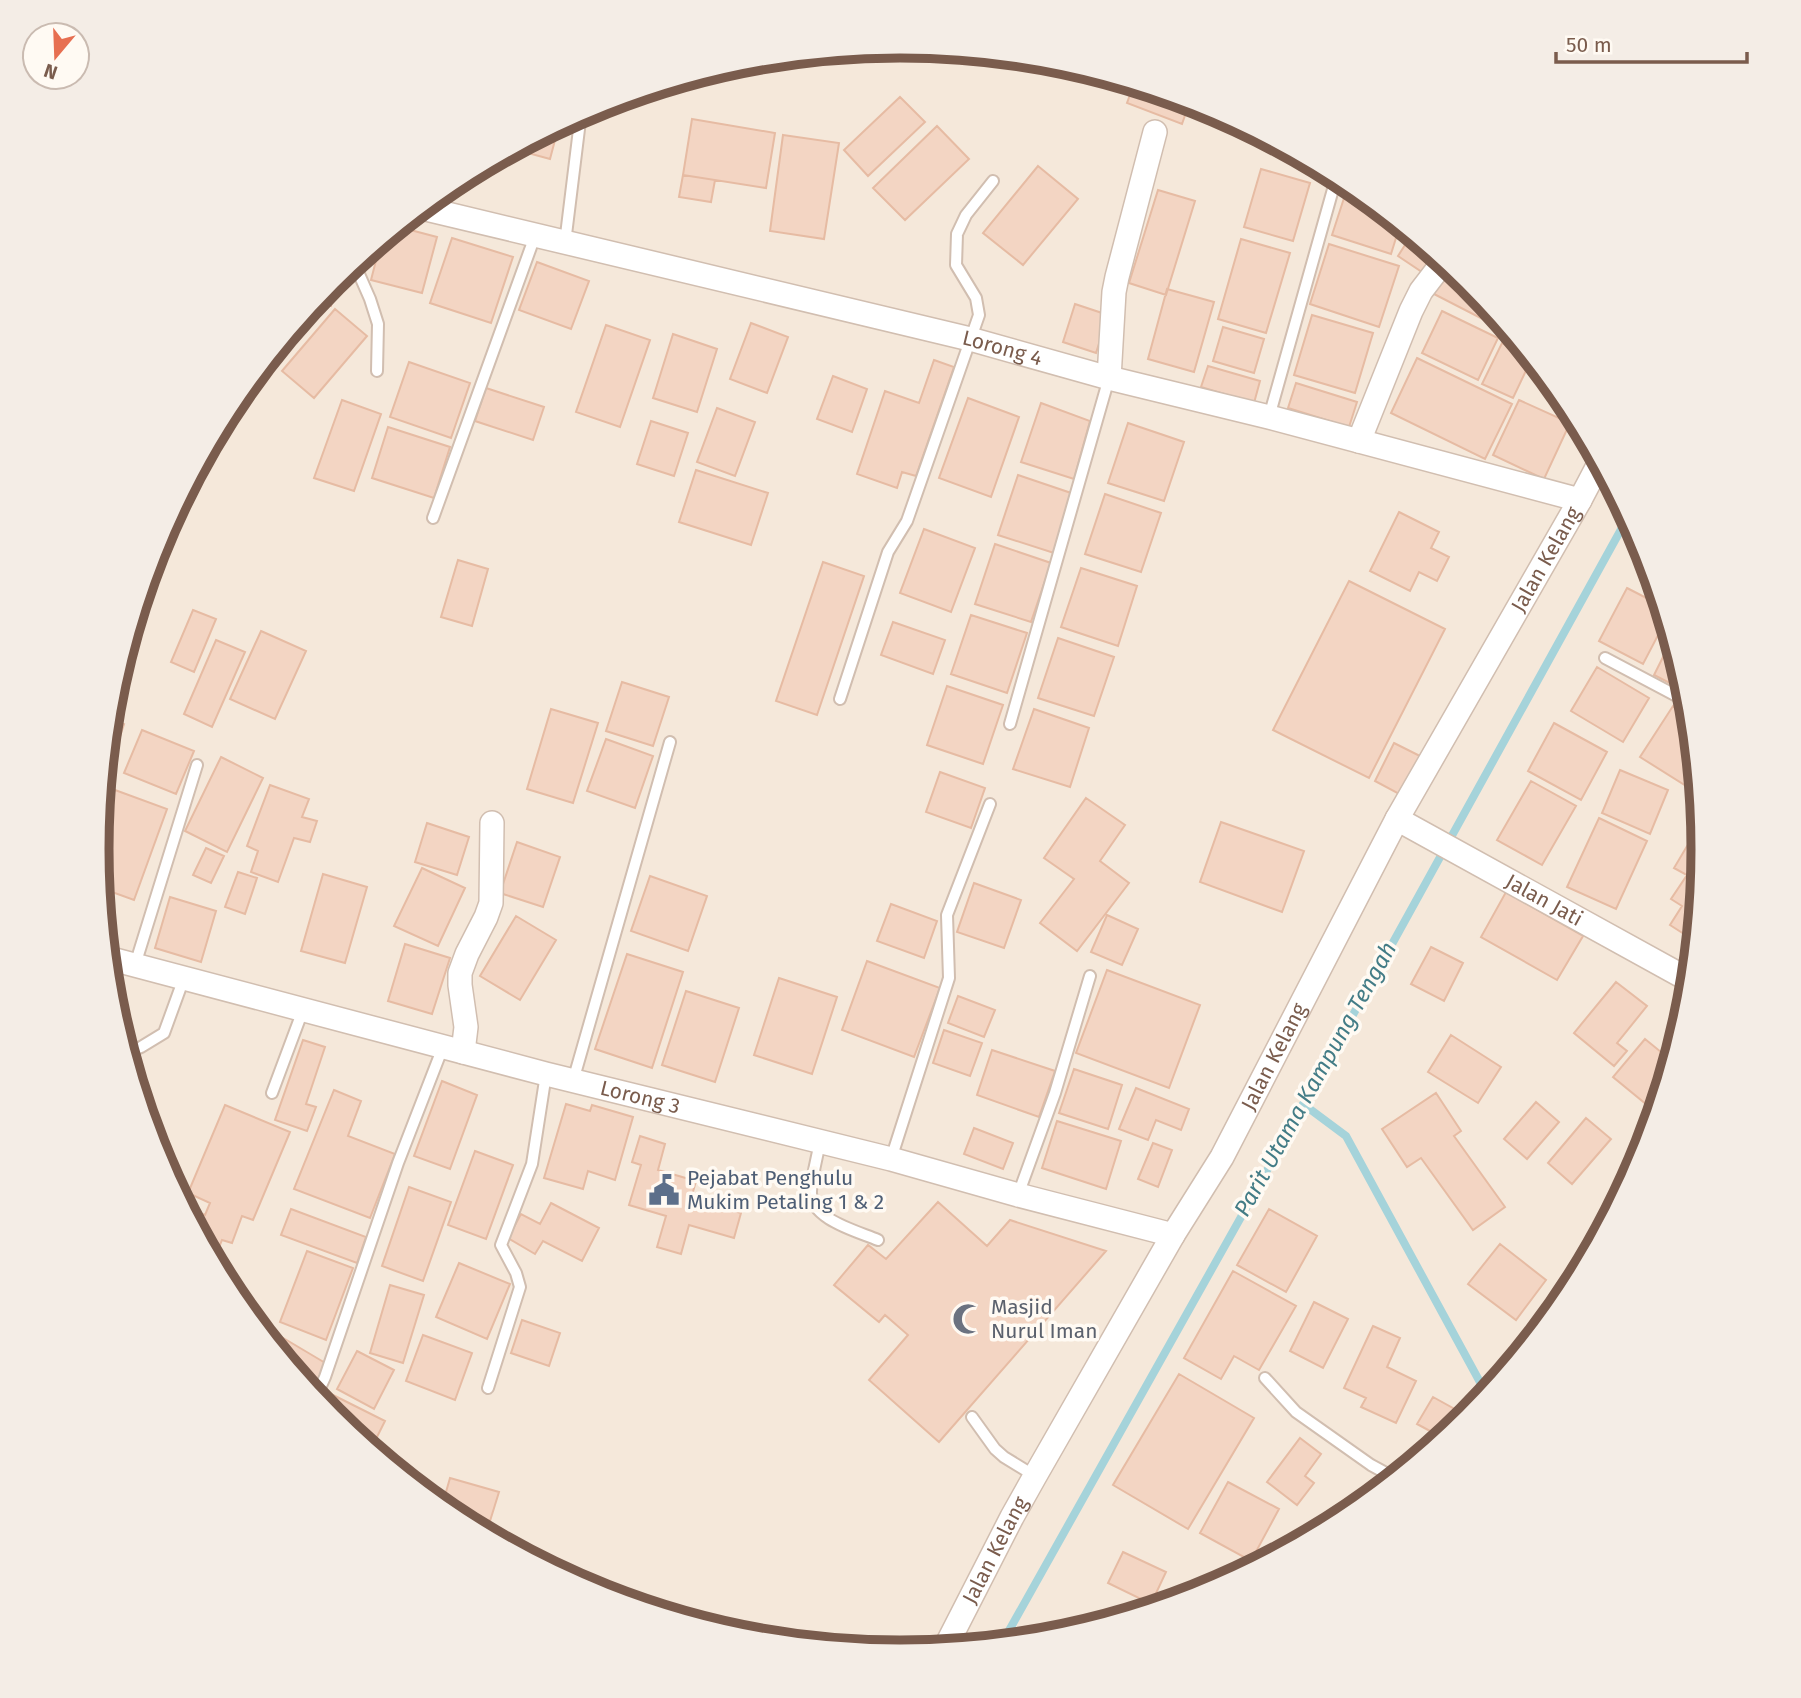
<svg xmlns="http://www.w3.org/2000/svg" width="1801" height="1698" font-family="'Fira Sans',sans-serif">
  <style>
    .residential { fill: #f5e8da }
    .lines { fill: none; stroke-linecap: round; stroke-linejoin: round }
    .stream { stroke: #a5d3da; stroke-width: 8 }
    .building { fill: #f3d5c3; stroke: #e6bba3; stroke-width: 2 }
    .lane-casing { stroke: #d1beb0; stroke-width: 14 }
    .street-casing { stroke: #d1beb0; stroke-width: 26 }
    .lane { stroke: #fff; stroke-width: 10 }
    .street { stroke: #fff; stroke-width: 23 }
    .labels { text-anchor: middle; stroke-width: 7; stroke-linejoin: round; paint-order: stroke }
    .street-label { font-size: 21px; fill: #7a5c4d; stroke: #fffaf3 }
    .service-label { font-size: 21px; fill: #4e5e75; stroke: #fffaf3; text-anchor: start }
    .worship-label { font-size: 21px; fill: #5b616d; stroke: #fffaf3; text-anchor: start }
    .water-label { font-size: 23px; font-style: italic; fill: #437c86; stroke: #fffaf3 }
    .rim { fill: none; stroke: #7a5c4d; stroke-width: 9 }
  </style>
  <rect width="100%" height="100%" fill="#fdf6ec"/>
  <!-- residential -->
  <path class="residential" d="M99 849a801 801 0 1 1 1602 0a801 801 0 1 1-1602 0Z"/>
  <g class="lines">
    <!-- stream -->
    <path class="stream" d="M1303,1104L1346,1136L1487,1395
      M1002,1643L1259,1185L1629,515"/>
  </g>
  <!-- building -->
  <path class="building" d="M1134,84L1190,101L1182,124L1127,103Z
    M900,97L925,122L868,176L844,150Z
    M692,119L775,133L766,188L683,175Z
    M559,125L550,159L513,149Z
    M937,126L969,159L905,220L873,188Z
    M783,135L839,143L824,239L770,231Z
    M1038,166L1078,199L1023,265L983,233Z
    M1261,169L1310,183L1293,241L1244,227Z
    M683,175L715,180L711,202L679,197Z
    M1158,190L1195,201L1166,295L1129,283Z
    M1346,192L1369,199L1400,225L1391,254L1332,235Z
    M399,227L437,237L422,293L371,280L381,241Z
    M1412,234L1437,255L1425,274L1398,256Z
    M452,238L513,257L491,323L430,303Z
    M1241,239L1290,253L1266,333L1218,319Z
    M1329,244L1399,266L1379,327L1310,304Z
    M537,262L589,281L571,329L519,310Z
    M1449,265L1469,281L1502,321L1498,327L1434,294Z
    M339,275L331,306L316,301L333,281Z
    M1167,289L1214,302L1194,372L1148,359Z
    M1075,304L1108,315L1096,353L1063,342Z
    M335,309L367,336L314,398L282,371Z
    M1442,311L1498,338L1478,380L1422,353Z
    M1312,315L1373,333L1355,393L1294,375Z
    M751,323L788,337L767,393L730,379Z
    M606,325L650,340L620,427L576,412Z
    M1223,327L1264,339L1254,373L1213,361Z
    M673,334L717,349L697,412L653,398Z
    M1502,343L1532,358L1513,398L1482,384Z
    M1417,358L1512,404L1485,459L1391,413Z
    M934,360L954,367L916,476L902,472L897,488L857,474L885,391L919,403Z
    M409,362L470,383L451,438L390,417Z
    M1536,363L1554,385L1531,374Z
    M1208,366L1260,381L1254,403L1201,387Z
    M833,376L867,389L852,432L817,419Z
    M1296,383L1357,402L1349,427L1288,408Z
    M486,388L544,407L533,440L475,421Z
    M968,398L1019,417L991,497L939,478Z
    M342,400L381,414L354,491L314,478Z
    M1519,400L1570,423L1544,479L1493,455Z
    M1041,403L1090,421L1074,479L1021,462Z
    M717,408L755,422L735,476L697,462Z
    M651,421L688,433L674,476L637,464Z
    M1128,423L1184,442L1164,501L1108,483Z
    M388,427L450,447L434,498L372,478Z
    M696,470L768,493L751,545L679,522Z
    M1018,475L1074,494L1054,553L998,535Z
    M1105,494L1161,513L1141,572L1085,554Z
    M1399,512L1439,532L1431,548L1449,557L1437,581L1419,572L1410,591L1370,571Z
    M924,529L975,548L951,612L900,593Z
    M995,544L1051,563L1031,622L975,604Z
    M458,560L488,569L472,626L441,617Z
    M823,562L864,576L817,715L776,701Z
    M1081,568L1137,586L1118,646L1061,627Z
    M1349,581L1445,629L1369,778L1273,730Z
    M1627,588L1662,606L1666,620L1643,664L1599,641Z
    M193,610L216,619L194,672L171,662Z
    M971,615L1027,633L1007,693L951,674Z
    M893,622L945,640L933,674L881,655Z
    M261,631L306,651L275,719L230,699Z
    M1058,638L1114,657L1094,716L1038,698Z
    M1672,639L1689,693L1654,675Z
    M216,640L245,652L212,727L184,714Z
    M1597,667L1649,698L1623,742L1571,711Z
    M622,682L669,697L653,746L606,731Z
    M947,686L1003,705L983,764L927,745Z
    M1673,706L1691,717L1699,794L1640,757Z
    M551,709L598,723L573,803L527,789Z
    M1034,709L1089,728L1070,787L1013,769Z
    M110,719L124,724L111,764L106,763Z
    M1554,723L1607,752L1581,800L1528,771Z
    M142,730L194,751L176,794L124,773Z
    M606,739L653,756L635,808L587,791Z
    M1394,743L1420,756L1401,795L1375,781Z
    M221,757L263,778L227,852L185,831Z
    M1620,770L1668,790L1650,834L1602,813Z
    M940,772L985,788L971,828L926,812Z
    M1531,781L1576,806L1542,865L1497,840Z
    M270,785L309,799L302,817L317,821L310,842L294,838L278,882L251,872L258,851L247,846Z
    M115,790L167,809L134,900L101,888L97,849L98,839Z
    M1086,798L1125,825L1100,861L1129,883L1077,951L1040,923L1074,879L1044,858Z
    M1599,818L1647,841L1616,909L1567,887Z
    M1221,822L1304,851L1282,912L1200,882Z
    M427,823L469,837L457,875L415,862Z
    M1693,836L1703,842L1704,849L1695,941L1670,925L1682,906L1671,899L1687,875L1674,868Z
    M517,842L560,857L543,907L500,893Z
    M206,848L224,856L211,883L193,875Z
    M422,868L465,888L438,946L394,926Z
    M238,872L257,878L245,914L225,907Z
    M323,874L367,887L345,963L301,951Z
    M650,876L707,896L688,951L631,931Z
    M974,883L1021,900L1004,948L957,932Z
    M1506,892L1583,936L1557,980L1481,937Z
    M170,897L216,911L201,962L155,948Z
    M891,904L937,921L924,958L877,941Z
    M1107,915L1138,929L1122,965L1091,952Z
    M516,916L556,940L520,1000L480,976Z
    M405,944L450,958L432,1014L388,1001Z
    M1431,947L1463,963L1444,1001L1411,984Z
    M627,954L683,972L652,1068L595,1049Z
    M867,961L940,988L914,1057L842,1030Z
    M1107,970L1200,1005L1169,1088L1076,1053Z
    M779,978L837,997L812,1074L754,1055Z
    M1616,982L1647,1006L1617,1043L1627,1051L1614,1066L1574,1033Z
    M686,991L739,1008L715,1082L662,1065Z
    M958,996L995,1010L984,1037L948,1023Z
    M944,1030L982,1043L970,1076L933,1063Z
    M1451,1035L1501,1067L1478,1103L1428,1072Z
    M1645,1039L1672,1061L1660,1099L1652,1109L1613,1077Z
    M303,1040L325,1047L306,1104L316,1107L307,1131L275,1120Z
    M992,1050L1055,1071L1039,1117L977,1095Z
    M1074,1069L1122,1085L1108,1129L1059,1113Z
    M442,1081L477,1095L450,1169L414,1156Z
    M1136,1088L1189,1109L1181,1130L1156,1120L1148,1140L1119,1129Z
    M334,1090L361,1101L348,1136L395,1154L370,1218L294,1189Z
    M1436,1093L1461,1131L1454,1136L1505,1207L1473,1230L1421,1158L1407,1167L1382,1129Z
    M1536,1102L1559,1122L1527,1159L1504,1139Z
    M566,1104L590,1111L592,1105L633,1117L615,1180L588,1171L583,1189L544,1178Z
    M225,1105L290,1132L253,1220L242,1216L232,1243L222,1240L216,1255L210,1253L186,1208L205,1215L210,1203L188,1193Z
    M1586,1118L1611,1139L1572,1184L1548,1163Z
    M1057,1121L1121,1141L1106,1189L1042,1168Z
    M974,1128L1013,1143L1003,1169L964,1154Z
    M640,1136L665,1144L658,1170L696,1181L691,1199L741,1213L734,1238L689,1225L681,1254L657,1247L666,1216L629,1205L641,1165L632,1162Z
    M1153,1143L1172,1150L1158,1187L1138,1179Z
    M475,1151L513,1165L486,1239L448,1225Z
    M409,1187L451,1202L423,1281L382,1266Z
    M938,1202L987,1246L1010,1220L1106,1251L939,1442L869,1380L908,1335L885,1315L879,1322L834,1285L868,1245L886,1259Z
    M551,1203L599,1228L582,1261L543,1241L535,1254L508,1238L521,1214L540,1224Z
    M291,1209L366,1237L357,1263L281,1235Z
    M1269,1209L1317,1236L1286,1292L1237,1265Z
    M1500,1244L1546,1280L1516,1320L1468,1284Z
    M307,1251L353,1268L326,1340L280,1322Z
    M459,1263L510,1284L487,1339L436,1317Z
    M1233,1271L1296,1306L1259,1370L1234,1356L1221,1379L1184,1358Z
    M390,1285L424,1295L403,1363L370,1353Z
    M1314,1302L1348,1319L1323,1368L1290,1351Z
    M522,1320L560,1333L549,1366L511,1353Z
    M263,1326L327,1364L311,1391L260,1330Z
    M1373,1326L1400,1338L1387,1367L1416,1381L1396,1423L1361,1407L1366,1398L1344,1388Z
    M423,1335L472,1353L455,1400L406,1381Z
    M357,1351L394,1370L374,1409L337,1389Z
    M1179,1374L1254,1418L1188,1529L1113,1485Z
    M331,1394L385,1421L371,1449L332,1417L324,1407Z
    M1433,1397L1469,1417L1443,1438L1417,1424Z
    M1300,1438L1321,1454L1305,1476L1314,1483L1297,1505L1267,1482Z
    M450,1478L499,1492L490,1521L442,1506Z
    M1228,1482L1279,1509L1251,1561L1200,1533Z
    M1123,1552L1166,1572L1151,1604L1108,1583Z"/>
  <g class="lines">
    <defs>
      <path id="lane" d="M565,243L581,113
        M360,258L359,274L370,299L378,324L377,371
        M1269,417L1337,175
        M433,518L535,236
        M1605,658L1690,703
        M840,699L888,552L907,521L979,315L976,298L956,265L957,234L966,215L993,181
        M1010,724L1109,378
        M135,965L197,765
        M127,1053L141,1047L164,1033L184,978
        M573,1081L670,742
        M272,1093L303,1010
        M820,1142C817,1158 812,1175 811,1191C809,1219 857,1231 878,1240
        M891,1159L949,978L947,915L990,804
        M1018,1195L1055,1093L1090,976
        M1265,1378L1296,1412L1371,1465L1395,1478
        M488,1388L520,1287L516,1273L501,1245L532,1164L546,1074
        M316,1397L325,1377L398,1163L443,1047
        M972,1417L995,1449L1004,1457L1035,1476"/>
      <g id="street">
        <path id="s1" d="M422,208L970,339L1109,378L1269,417L1580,500"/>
        <path d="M1109,378L1114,292L1117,277L1155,132"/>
        <path d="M1359,441L1411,311L1421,291L1444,261"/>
        <path id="s2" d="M1397,819L1691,981"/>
        <path id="s3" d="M108,958L546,1074L891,1159L1018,1195L1173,1235"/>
        <path d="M463,1052L466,1027L460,985V973L467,954L486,917L491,903L492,823"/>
        <path id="s4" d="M945,1648L1012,1517L1035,1476L1173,1235L1222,1157L1397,819L1580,500L1600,462"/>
      </g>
    </defs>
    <!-- lane casing -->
    <use href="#lane" class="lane-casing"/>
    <!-- street casing -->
    <use href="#street" class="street-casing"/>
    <!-- lane -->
    <use href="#lane" class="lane"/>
    <!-- street -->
    <use href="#street" class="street"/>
  </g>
  <!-- icons -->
  <defs>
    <symbol id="civic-bare" viewBox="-9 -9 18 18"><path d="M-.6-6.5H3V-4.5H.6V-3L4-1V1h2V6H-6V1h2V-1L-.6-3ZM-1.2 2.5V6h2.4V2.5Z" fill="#5c6f8a" stroke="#fffaf3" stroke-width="2.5" paint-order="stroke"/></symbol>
    <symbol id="mosque-bare" viewBox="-9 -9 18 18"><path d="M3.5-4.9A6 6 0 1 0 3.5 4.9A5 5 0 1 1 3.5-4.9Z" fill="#6b7280" stroke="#fffaf3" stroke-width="2.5" paint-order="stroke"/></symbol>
  </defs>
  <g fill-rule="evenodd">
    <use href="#civic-bare" x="642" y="1168" width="44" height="44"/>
    <use href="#mosque-bare" x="946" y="1297" width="44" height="44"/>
  </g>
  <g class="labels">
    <!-- street labels -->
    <g class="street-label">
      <text dy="7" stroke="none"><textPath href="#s1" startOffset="597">Lorong 4</textPath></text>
      <text dy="7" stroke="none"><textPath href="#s4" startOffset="1244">Jalan Kelang</textPath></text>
      <text dy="7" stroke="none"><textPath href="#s2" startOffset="168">Jalan Jati</textPath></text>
      <text dy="7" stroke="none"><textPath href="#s4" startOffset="677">Jalan Kelang</textPath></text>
      <text dy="7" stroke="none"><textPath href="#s3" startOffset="550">Lorong 3</textPath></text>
      <text dy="7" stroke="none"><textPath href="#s4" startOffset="110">Jalan Kelang</textPath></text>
    </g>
    <!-- service labels -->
    <g class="service-label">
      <text x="687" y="1185">Pejabat Penghulu<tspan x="687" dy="24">Mukim Petaling 1 &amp; 2</tspan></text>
    </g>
    <!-- worship labels -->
    <g class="worship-label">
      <text x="991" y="1314">Masjid<tspan x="991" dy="24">Nurul Iman</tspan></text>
    </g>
    <!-- water labels -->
    <g class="water-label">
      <text transform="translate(1315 1079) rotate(-61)" y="8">Parit Utama Kampung Tengah</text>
    </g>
  </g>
  <!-- crop -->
  <path d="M0 0H1801V1698H0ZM109 849a791 791 0 1 1 1582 0a791 791 0 1 1-1582 0Z" fill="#f4ede6" fill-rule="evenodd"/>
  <path class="rim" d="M109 849a791 791 0 1 1 1582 0a791 791 0 1 1-1582 0Z"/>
  <!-- north arrow -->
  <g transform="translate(56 56) rotate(199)"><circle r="33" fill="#fffaf3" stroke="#cabbb1" stroke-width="2"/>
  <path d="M0-5L12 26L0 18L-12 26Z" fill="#e76f51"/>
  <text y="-10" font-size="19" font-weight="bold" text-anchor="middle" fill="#7a5c4d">N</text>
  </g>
  <!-- scale -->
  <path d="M1556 52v10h191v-10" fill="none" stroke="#7a5c4d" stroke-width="3.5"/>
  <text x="1566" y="52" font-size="21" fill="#7a5c4d" stroke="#fffaf3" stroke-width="5" paint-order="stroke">50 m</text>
</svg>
